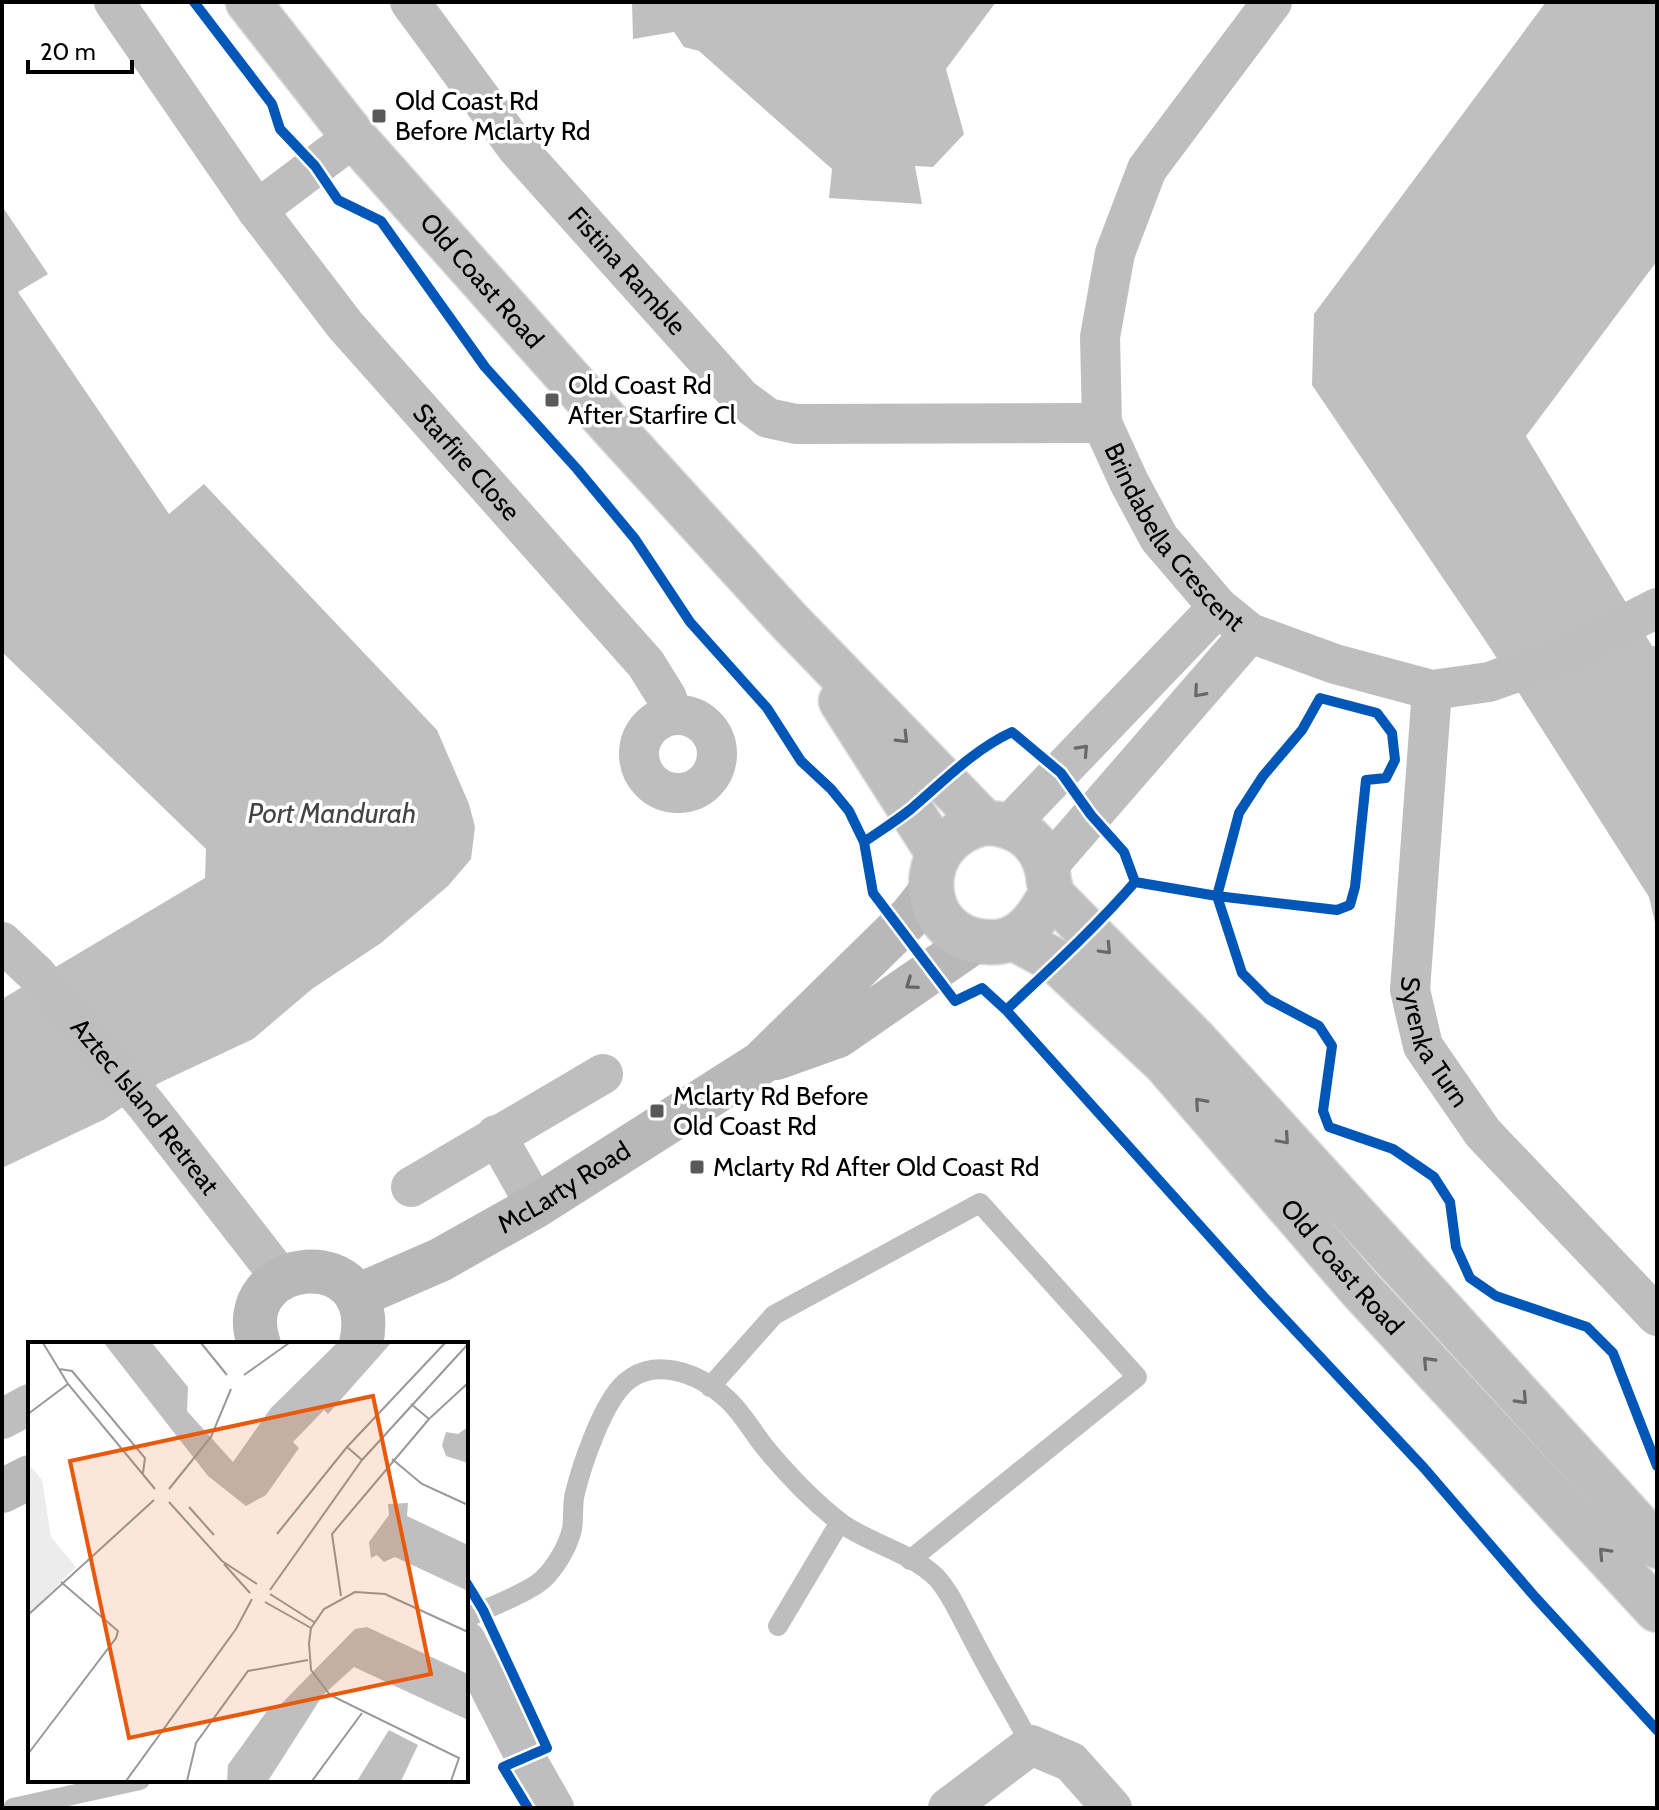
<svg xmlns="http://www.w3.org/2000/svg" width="1659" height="1810" font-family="Cabin,sans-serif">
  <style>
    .water { fill: #bfbfbf }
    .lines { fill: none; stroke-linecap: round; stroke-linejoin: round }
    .primary-casing { stroke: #dbdbdb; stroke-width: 47 }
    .lane { stroke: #bebebe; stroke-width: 20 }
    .street { stroke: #bebebe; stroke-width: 40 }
    .secondary { stroke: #b8b8b8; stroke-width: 44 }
    .primary { stroke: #bebebe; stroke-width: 44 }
    .cycleway-casing { stroke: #fff; stroke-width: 15 }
    .cycleway { stroke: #0057b8; stroke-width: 10 }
    .oneway { stroke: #686868 }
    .oneway2 { stroke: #656565 }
    .poi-dot { fill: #595959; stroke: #fff; stroke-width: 3 }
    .labels { text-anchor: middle; stroke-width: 7; stroke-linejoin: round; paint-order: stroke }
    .poi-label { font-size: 26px; fill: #000; stroke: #fff; text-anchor: start }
    .street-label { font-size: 26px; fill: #000; stroke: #fff }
    .water-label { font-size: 28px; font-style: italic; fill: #444; stroke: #fff }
    .inset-road { fill: none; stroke: #999; stroke-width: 2 }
    .view { fill: #e8590c; fill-opacity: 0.15; stroke: #e8590c; stroke-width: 4 }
    .inset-edge { fill: none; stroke: #000; stroke-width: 4 }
  </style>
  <rect width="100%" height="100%" fill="#fff"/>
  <!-- water -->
  <path class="water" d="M632,2H996L946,69L964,134L933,167L915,166L922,204L829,198L832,169L699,51L684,47L674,32L633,39Z
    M1546,2H1657V261L1526,436L1652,646H1657V931L1649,897L1489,646L1312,385L1314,314Z
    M2,206L48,274L18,292L169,514L204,484L437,730L469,804L475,827L471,859L448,886L381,943L312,989L253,1039L159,1083L105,1119L2,1168V999L205,878L206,849L2,652Z"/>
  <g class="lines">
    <defs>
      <g id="primary">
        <path id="s7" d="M248,2L354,137L614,429L790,622L985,823"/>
        <path d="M841,701L938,853"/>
        <path d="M985,823C1021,823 1046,845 1049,882C1050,886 1052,890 1051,894C1051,895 1046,904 1045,904C1032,927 1015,944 987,942C916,939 910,838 985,823Z"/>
        <path d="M1051,894L1196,1041L1657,1546"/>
        <path id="s8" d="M1013,938L1056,961L1165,1063L1361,1290L1657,1610"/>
      </g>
    </defs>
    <!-- primary casing -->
    <use href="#primary" class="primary-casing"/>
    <!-- lane -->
    <path class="lane" d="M710,1387L774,1315L980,1203L1137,1377L910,1560
      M466,1618C489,1607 516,1598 537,1584C553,1573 568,1547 572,1529C574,1517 572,1504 575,1493C582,1464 601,1410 620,1388C650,1353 699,1373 727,1399C743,1413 754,1435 768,1451C789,1476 815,1503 841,1523C870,1544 910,1552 936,1577C950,1592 957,1610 967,1628C987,1668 1010,1706 1031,1745
      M778,1626L840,1522
      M13,1808L140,1780"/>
    <!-- street -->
    <g class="street">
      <path d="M114,2L257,210L354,137"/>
      <path id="s1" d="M410,2L517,148L741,398L768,418L796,424L1102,423"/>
      <path id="s2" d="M1272,2L1147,169L1115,253L1100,337L1102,423L1129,482L1159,538L1218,607L1250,633L1335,664L1432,690L1489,682L1567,654L1657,608"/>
      <path id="s3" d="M257,210L345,325L646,664L667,698L671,715"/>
      <path id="s4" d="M1432,690L1410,990L1423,1046L1483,1133L1657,1316"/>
      <circle cx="678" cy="754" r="39"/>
      <path d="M1009,825L1218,607"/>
      <path d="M1048,866L1250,633"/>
      <path id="s5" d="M2,942L36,974L147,1106L281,1278"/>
      <path d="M496,1135L536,1206"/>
      <path d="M411,1187L603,1074"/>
      <path d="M2,1419L30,1404"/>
      <path d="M466,1641L525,1757L554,1808"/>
      <path d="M948,1808L1031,1745L1071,1762L1112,1808"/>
    </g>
    <!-- secondary -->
    <g class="secondary">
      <path d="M776,1058L838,1036L975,941"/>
      <path id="s6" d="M357,1296L440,1260L536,1206L761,1063L911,916L931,891"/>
      <path d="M259,1344C228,1256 384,1239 361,1344"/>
      <path d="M2,1491L30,1477"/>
    </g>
    <!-- primary -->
    <use href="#primary" class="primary"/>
    <defs>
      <path id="cycleway" d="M194,2L272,104L280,129L315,166L338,200L381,221L485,367L577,469L635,539L690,622L767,708L801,761L831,789L849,811L864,842L873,893L955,1001L982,988L1006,1010L1264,1297L1424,1468L1535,1597L1657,1730
        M1320,698L1377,713L1392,733L1395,760L1386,778L1366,780L1355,887L1350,905L1337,910L1217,896L1239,813L1263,776L1302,730Z
        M864,842C880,831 896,821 911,809C943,782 973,750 1012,732L1061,773L1091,815L1124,852L1135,882
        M1006,1010C1051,968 1095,928 1135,882L1217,896L1242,973L1268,999L1319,1026L1332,1046L1323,1111L1329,1127L1393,1149L1434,1177L1450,1202L1456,1247L1470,1278L1496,1296L1587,1327L1613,1353L1657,1466
        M466,1582L483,1610L547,1748L503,1767L528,1808"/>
    </defs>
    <!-- cycleway casing -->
    <use href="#cycleway" class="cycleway-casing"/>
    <!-- cycleway -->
    <use href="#cycleway" class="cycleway"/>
  </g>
  <!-- one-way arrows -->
  <defs><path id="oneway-chevron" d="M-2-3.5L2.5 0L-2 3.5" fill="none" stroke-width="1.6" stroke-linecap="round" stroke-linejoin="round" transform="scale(2)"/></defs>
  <g class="oneway">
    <use href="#oneway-chevron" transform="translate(1199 692) rotate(131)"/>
    <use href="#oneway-chevron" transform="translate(903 738) rotate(45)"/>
    <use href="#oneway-chevron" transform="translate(1083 750) rotate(-47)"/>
    <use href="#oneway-chevron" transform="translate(1106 949) rotate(46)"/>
    <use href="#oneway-chevron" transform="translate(1200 1103) rotate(-131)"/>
    <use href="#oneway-chevron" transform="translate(1284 1139) rotate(48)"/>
    <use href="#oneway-chevron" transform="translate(1428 1362) rotate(-133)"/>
    <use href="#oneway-chevron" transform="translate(1522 1399) rotate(47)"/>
    <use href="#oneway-chevron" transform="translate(1604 1553) rotate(-133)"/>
  </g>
  <use class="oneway2" href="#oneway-chevron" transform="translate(911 984) rotate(145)"/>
  <!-- markers -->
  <g class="poi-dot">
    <rect x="371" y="108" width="16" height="16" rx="4"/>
    <rect x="544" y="392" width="16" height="16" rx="4"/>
    <rect x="649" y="1103" width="16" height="16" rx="4"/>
    <rect x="689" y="1159" width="16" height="16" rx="4"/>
  </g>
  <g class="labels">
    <!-- poi labels -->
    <g class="poi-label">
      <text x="395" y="110">Old Coast Rd<tspan x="395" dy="30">Before Mclarty Rd</tspan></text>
      <text x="568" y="394">Old Coast Rd<tspan x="568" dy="30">After Starfire Cl</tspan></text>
      <text x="673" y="1105">Mclarty Rd Before<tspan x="673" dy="30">Old Coast Rd</tspan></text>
      <text x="713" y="1176">Mclarty Rd After Old Coast Rd</text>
    </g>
    <!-- street labels -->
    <g class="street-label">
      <text dy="9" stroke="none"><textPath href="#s1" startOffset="346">Fistina Ramble</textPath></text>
      <text dy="9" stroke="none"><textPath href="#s7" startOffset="364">Old Coast Road</textPath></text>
      <text dy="9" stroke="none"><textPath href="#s3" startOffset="328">Starfire Close</textPath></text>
      <text dy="9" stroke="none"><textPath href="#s2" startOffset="606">Brindabella Crescent</textPath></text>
      <text dy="9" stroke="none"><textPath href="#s4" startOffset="358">Syrenka Turn</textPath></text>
      <text dy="9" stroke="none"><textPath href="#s5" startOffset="218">Aztec Island Retreat</textPath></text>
      <text dy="9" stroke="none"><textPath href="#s6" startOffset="234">McLarty Road</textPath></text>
      <text dy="9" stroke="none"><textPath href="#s8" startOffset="468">Old Coast Road</textPath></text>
    </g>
    <!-- water labels -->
    <g class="water-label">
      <text x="332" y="823">Port Mandurah</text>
    </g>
  </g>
  <!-- overview -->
  <g transform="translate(28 1342)">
    <rect width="440" height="440" fill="#fff"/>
    <path d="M0,122L14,138L23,195L48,225L0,273Z" fill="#ececec"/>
    <path d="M76,1H124L160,45L159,69L205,120L243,66L309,1H363L300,72L296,68L265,100L271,106L238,153L218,164L180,134ZM440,85V121L418,114L414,103L418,90L430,92ZM380,161L379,174L440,203V249L367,215L356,220L349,213L343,216L341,200L361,173L360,162ZM339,285L440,332V378L326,325L295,353L240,439H199L200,423L239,369L253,362L327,287ZM361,388L390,403L373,439H329Z" fill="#bfbfbf"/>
    <path class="inset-road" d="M15,1L40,42L127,147M173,1L199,33M31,27L44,29L117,116L115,131M216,33L261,1M383,62L401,77L440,41M0,72L40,42M364,117L394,142L440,163M334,118L319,105L417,1M141,147L183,95L203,47M141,160L194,219L229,242M161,165L186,193M249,192L319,105M196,222L222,251M242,248L334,118L440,2M242,252L286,280M313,254L304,192L401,77M237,260L283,286M0,273L126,158M0,412L88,296L90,289L33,240M98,439L208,287L224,257M159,439L168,401L220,329L280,318M284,439L334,371M423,439L431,416L302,353L283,328L281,301L283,286L296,267L327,250L357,252L440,290"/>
    <path class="view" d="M345,54L403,332L101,396L42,119Z"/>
    <rect width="440" height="440" class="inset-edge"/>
  </g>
  <!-- border -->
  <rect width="1659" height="1810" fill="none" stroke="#000000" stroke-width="8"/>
  <!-- scale -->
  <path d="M28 60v12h104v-12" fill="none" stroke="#000000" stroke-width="4"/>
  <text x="40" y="60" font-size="24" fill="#000000" stroke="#ffffff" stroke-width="6" paint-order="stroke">20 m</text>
</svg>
